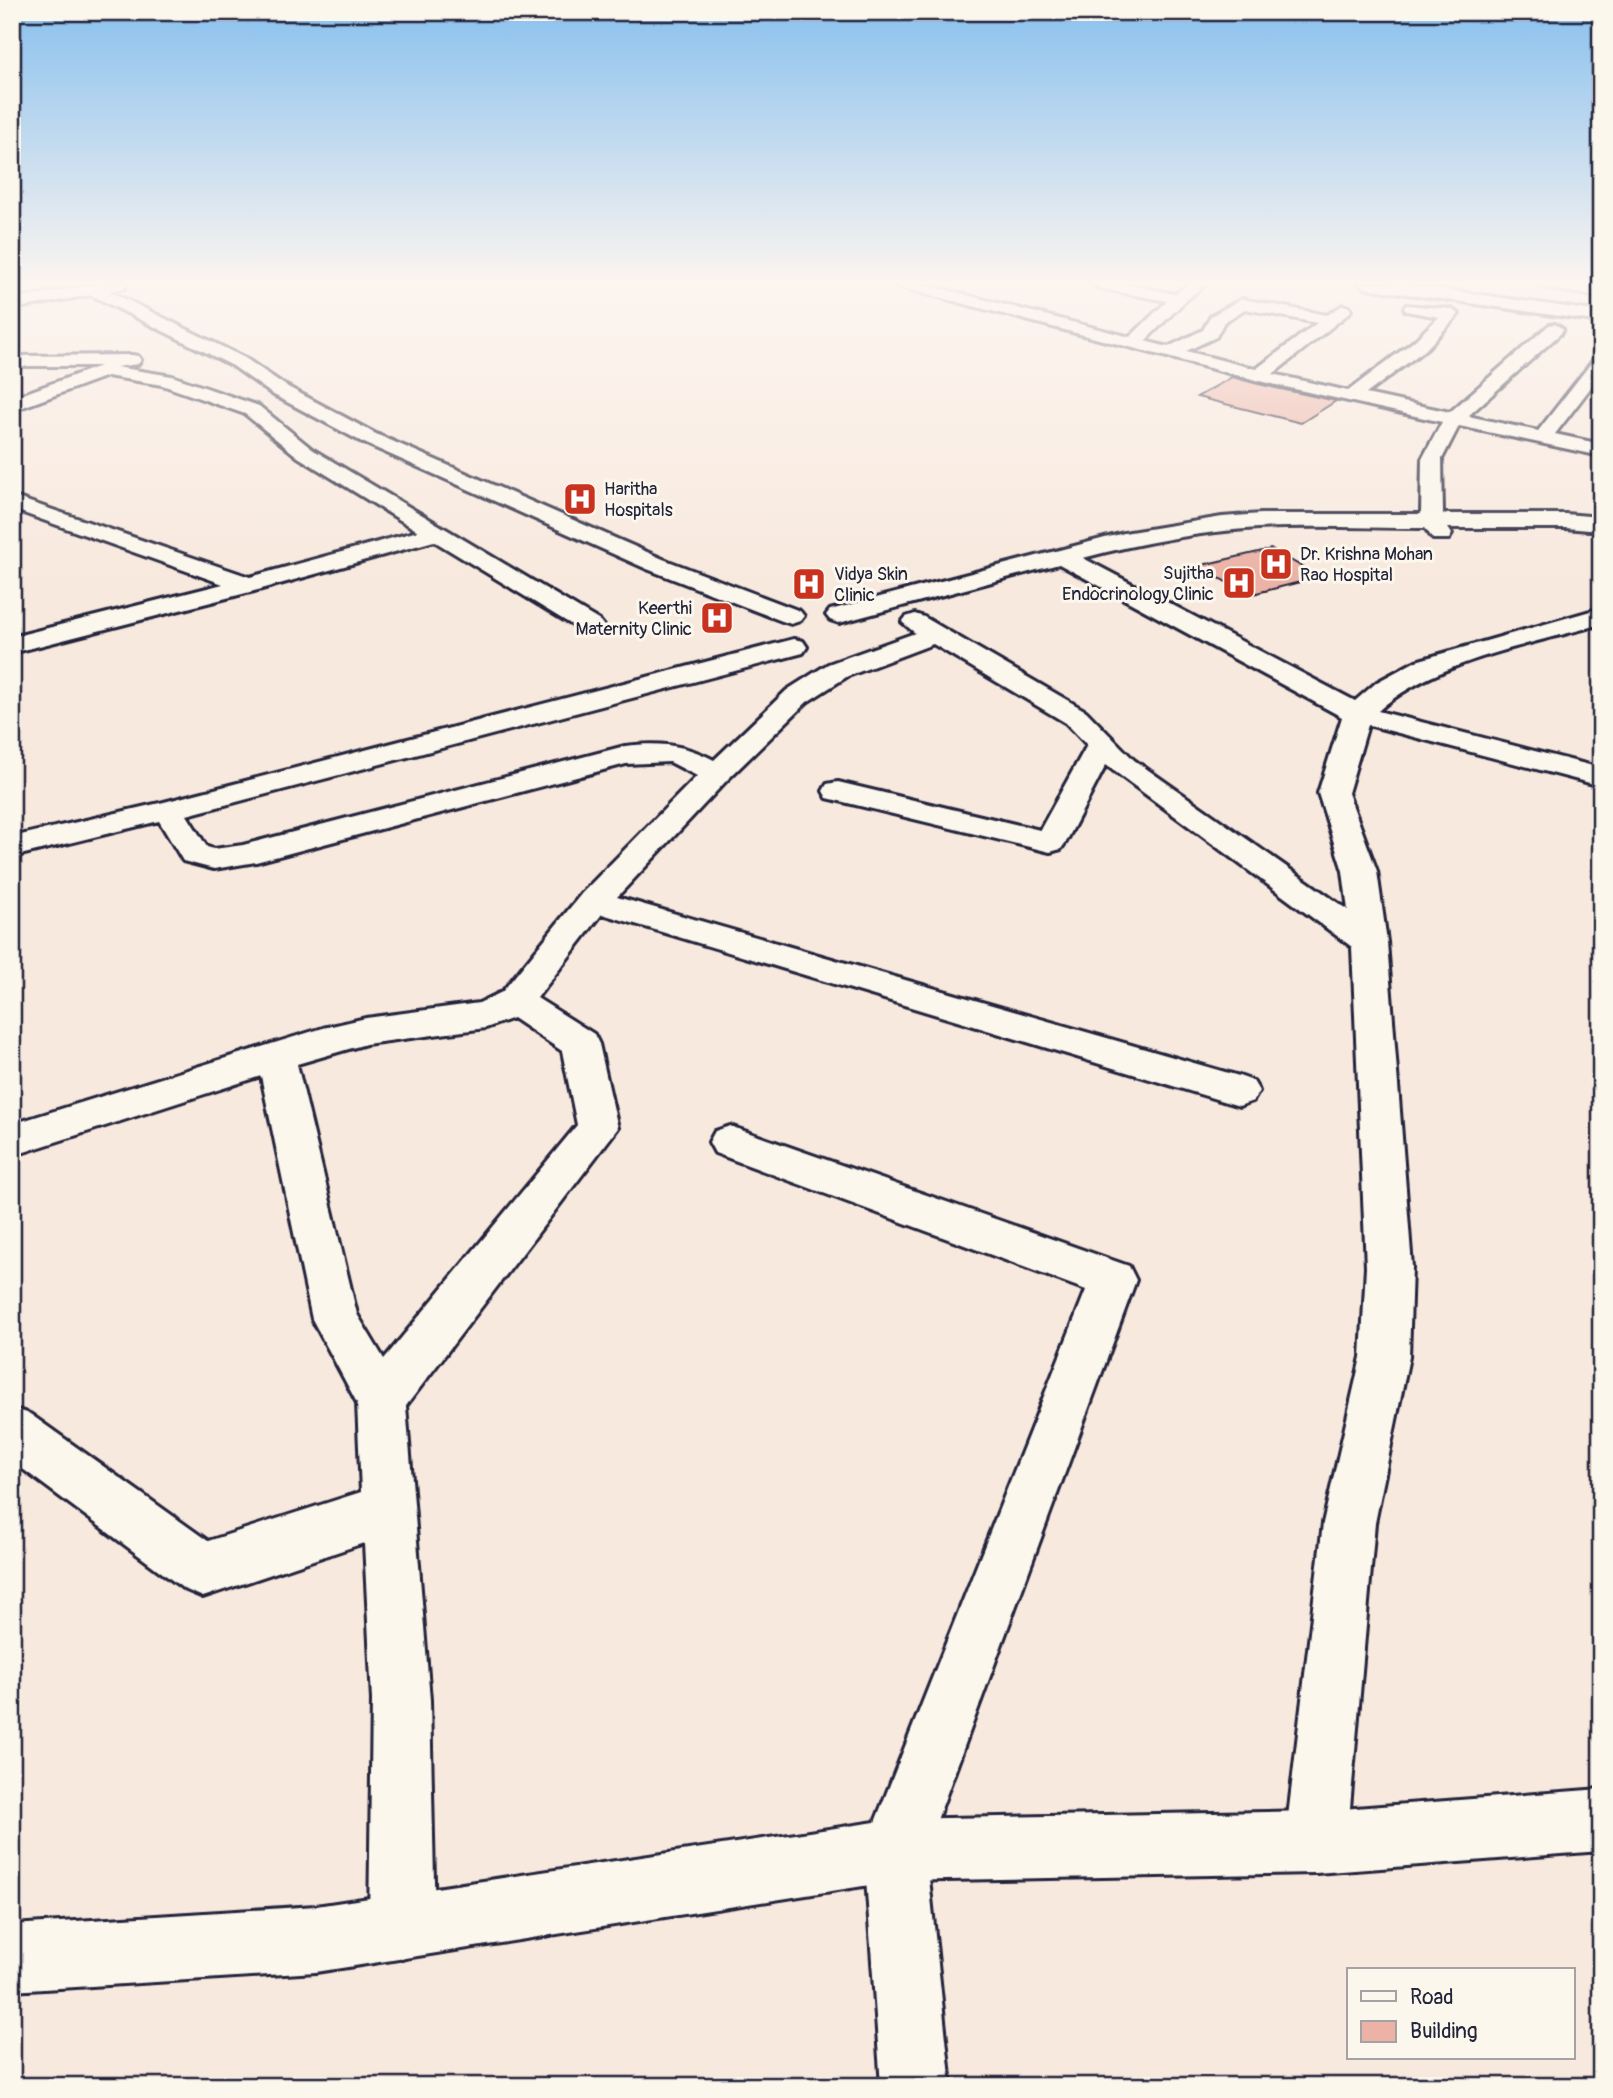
<svg xmlns="http://www.w3.org/2000/svg" width="1613" height="2098" font-family="Pangolin,sans-serif">
  <style>
    .building { fill: #ebb2a5; stroke: #22223b; stroke-width: 2 }
    .lines { fill: none; stroke-linecap: round; stroke-linejoin: round }
    .minor-casing { stroke: #22223b; stroke-width: 6 }
    .major-casing { stroke: #22223b; stroke-width: 6 }
    .highway-casing { stroke: #22223b; stroke-width: 6 }
    .minor { fill: #fbf7ec; fill-rule: evenodd }
    .major { fill: #fbf7ec; fill-rule: evenodd }
    .highway { fill: #fbf7ec; fill-rule: evenodd }
    .labels { text-anchor: middle; stroke-width: 6; stroke-linejoin: round; paint-order: stroke }
    .far-poi-label { font-size: 18px; fill: #22223b; stroke: #fbf7ec; text-anchor: start }
  </style>
  <rect width="100%" height="100%" fill="#f8e9de"/>
  <filter id="ink" filterUnits="userSpaceOnUse"><feTurbulence type="fractalNoise" baseFrequency=".0143" numOctaves="2"/><feDisplacementMap in="SourceGraphic" scale="14" xChannelSelector="R" yChannelSelector="G"/><feConvolveMatrix kernelMatrix="1 2 1 2 8 2 1 2 1" color-interpolation-filters="sRGB"/></filter>
  <g filter="url(#ink)">
    <!-- building -->
    <path class="building" d="M1232,377L1258,384L1336,401L1301,423L1197,397Z
      M1271,549L1320,577L1249,595L1198,566Z"/>
    <g class="lines">
      <defs>
        <path id="minor" d="M104,283H126L125,288L109,291L245,358L286,386L376,434L663,559L800,611L804,616L800,621L791,624L782,621L647,569L362,442L272,394L233,366L91,295L12,309V299Z
          M894,283H920L1130,337L1167,301L1098,288L1091,283H1122L1175,294L1190,283H1207L1184,302L1145,341L1168,347L1203,330L1211,316L1242,299L1327,315L1343,305L1349,307L1351,310L1349,313L1273,374L1348,391L1414,341L1439,317L1406,311L1404,308L1406,305L1451,309L1459,314L1426,349L1366,394L1450,412L1549,325L1555,324L1563,329L1561,333L1468,416L1538,431L1595,358L1601,357V374L1555,434L1601,444V456L1459,426L1442,459L1443,514H1565L1601,517V531L1565,528H1448L1452,534L1449,539H1433L1425,528C1370,528 1313,525 1258,528C1199,532 1140,543 1083,558L1355,701L1377,682L1416,661L1601,608V624C1529,645 1433,661 1378,711L1601,768V786L1368,725L1348,793L1377,871L1387,942L1412,1267L1409,1357L1375,1523L1347,1842L1338,1864L1316,1873L1294,1864L1285,1842L1323,1523L1361,1357L1366,1267L1352,947L1106,765L1066,842L1061,849L1050,852L827,798L823,791L827,784L838,782L1040,830L1087,745L1066,723L933,644L848,676L807,702L727,780L617,897L1239,1076L1253,1081L1259,1091L1253,1101L1239,1106L602,914L537,998L594,1034L599,1044L618,1128L406,1406L430,1700L435,1926L425,1949L402,1959L379,1949L369,1926L372,1700L364,1543L203,1597L184,1589L12,1461V1408L30,1414L208,1541L361,1492L357,1403L312,1319L261,1076L12,1156V1124L323,1028L366,1018L479,1003L502,992L582,893L697,776L670,762L626,764L256,862L214,869L183,861L159,821L12,857V837L164,802L794,639L803,641L807,647L803,653L187,815L207,847L214,849L243,845L625,746C658,742 684,744 714,760L787,690L828,664L915,633L902,622L906,617L915,614L924,617L1086,711L1134,760L1348,910L1343,871L1318,793L1342,717L1059,564L839,623L830,620L826,615L830,610L1124,533L1222,517L1261,514H1421L1422,459L1442,422L1259,381L896,286ZM1245,309L1317,323L1256,369L1186,351L1216,337L1224,322ZM513,1018L562,1051L577,1125L384,1359L357,1314L297,1064L366,1044L486,1028Z
          M1358,283H1399L1601,312V322L1365,288Z
          M132,355L138,356L141,360L138,364L116,367L172,376L259,406L312,449L600,621L604,626L600,631L591,634L582,631L434,541L258,590L12,653V637L223,584L12,509V496L250,577L418,531L298,457L245,414L162,385L107,376L12,411V398L100,366H12V356Z
          M730,1126L1129,1266L1136,1280L926,1850L951,2086H881L864,1850L1086,1290L715,1153L709,1142L715,1131Z"/>
        <path id="major" d="M1601,1789V1851L1316,1873L895,1881L316,1972L12,1991V1925L316,1906L895,1819L1316,1811Z"/>
        <path id="highway" d="M1539,283H1576L1601,287V297L1546,288Z"/>
      </defs>
      <!-- minor casing -->
      <use href="#minor" class="minor-casing"/>
      <!-- major casing -->
      <use href="#major" class="major-casing"/>
      <!-- highway casing -->
      <use href="#highway" class="highway-casing"/>
      <!-- minor -->
      <use href="#minor" class="minor"/>
      <!-- major -->
      <use href="#major" class="major"/>
      <!-- highway -->
      <use href="#highway" class="highway"/>
    </g>
  </g>
  <!-- sky -->
  <linearGradient id="sky" x2="0" y2="1"><stop stop-color="#88c0ee"/><stop offset="0.49" stop-color="#fcf5f0"/><stop offset="1" stop-color="#fcf5f0" stop-opacity="0"/></linearGradient>
  <rect width="1613" height="577" fill="url(#sky)"/>
  <!-- icons -->
  <defs>
    <symbol id="hospital-square" viewBox="-11 -11 22 22"><rect x="-9" y="-9" width="18" height="18" rx="4" fill="#c8321e" stroke="#fbf7ec"/><path d="M-5-5h3v3.5h4V-5h3V5h-3V1.5h-4V5h-3Z" fill="#fff"/></symbol>
  </defs>
  <g fill-rule="evenodd">
    <use href="#hospital-square" x="561" y="480" width="38" height="38"/>
    <use href="#hospital-square" x="1257" y="545" width="38" height="38"/>
    <use href="#hospital-square" x="1220" y="564" width="38" height="38"/>
    <use href="#hospital-square" x="790" y="565" width="38" height="38"/>
    <use href="#hospital-square" x="698" y="599" width="38" height="38"/>
  </g>
  <g class="labels">
    <!-- far-poi labels -->
    <g class="far-poi-label">
      <text x="604" y="495">Haritha<tspan x="604" dy="21">Hospitals</tspan></text>
      <text x="1300" y="560">Dr. Krishna Mohan<tspan x="1300" dy="21">Rao Hospital</tspan></text>
      <text x="1214" y="579" text-anchor="end">Sujitha<tspan x="1214" dy="21">Endocrinology Clinic</tspan></text>
      <text x="834" y="580">Vidya Skin<tspan x="834" dy="21">Clinic</tspan></text>
      <text x="692" y="614" text-anchor="end">Keerthi<tspan x="692" dy="21">Maternity Clinic</tspan></text>
    </g>
  </g>
  <!-- margin -->
  <rect width="1613" height="2098" fill="none" stroke="#fbf7ec" stroke-width="42"/>
  <rect x="21" y="21" width="1571" height="2056" fill="none" stroke="#22223b" stroke-width="2.5" filter="url(#ink)"/>
  <!-- legend -->
  <rect x="1347" y="1968" width="228" height="91" fill="#fbf7ec" stroke="#a4a2a5" stroke-width="2"/>
  <rect x="1361" y="1991" width="35" height="10" fill="#fbf7ec" stroke="#a4a2a5" stroke-width="2"/>
  <text x="1410" y="2004" font-size="21" fill="#22223b">Road</text>
  <rect x="1361" y="2021" width="35" height="21" fill="#ebb2a5" stroke="#a4a2a5" stroke-width="2"/>
  <text x="1410" y="2038" font-size="21" fill="#22223b">Building</text>
</svg>
